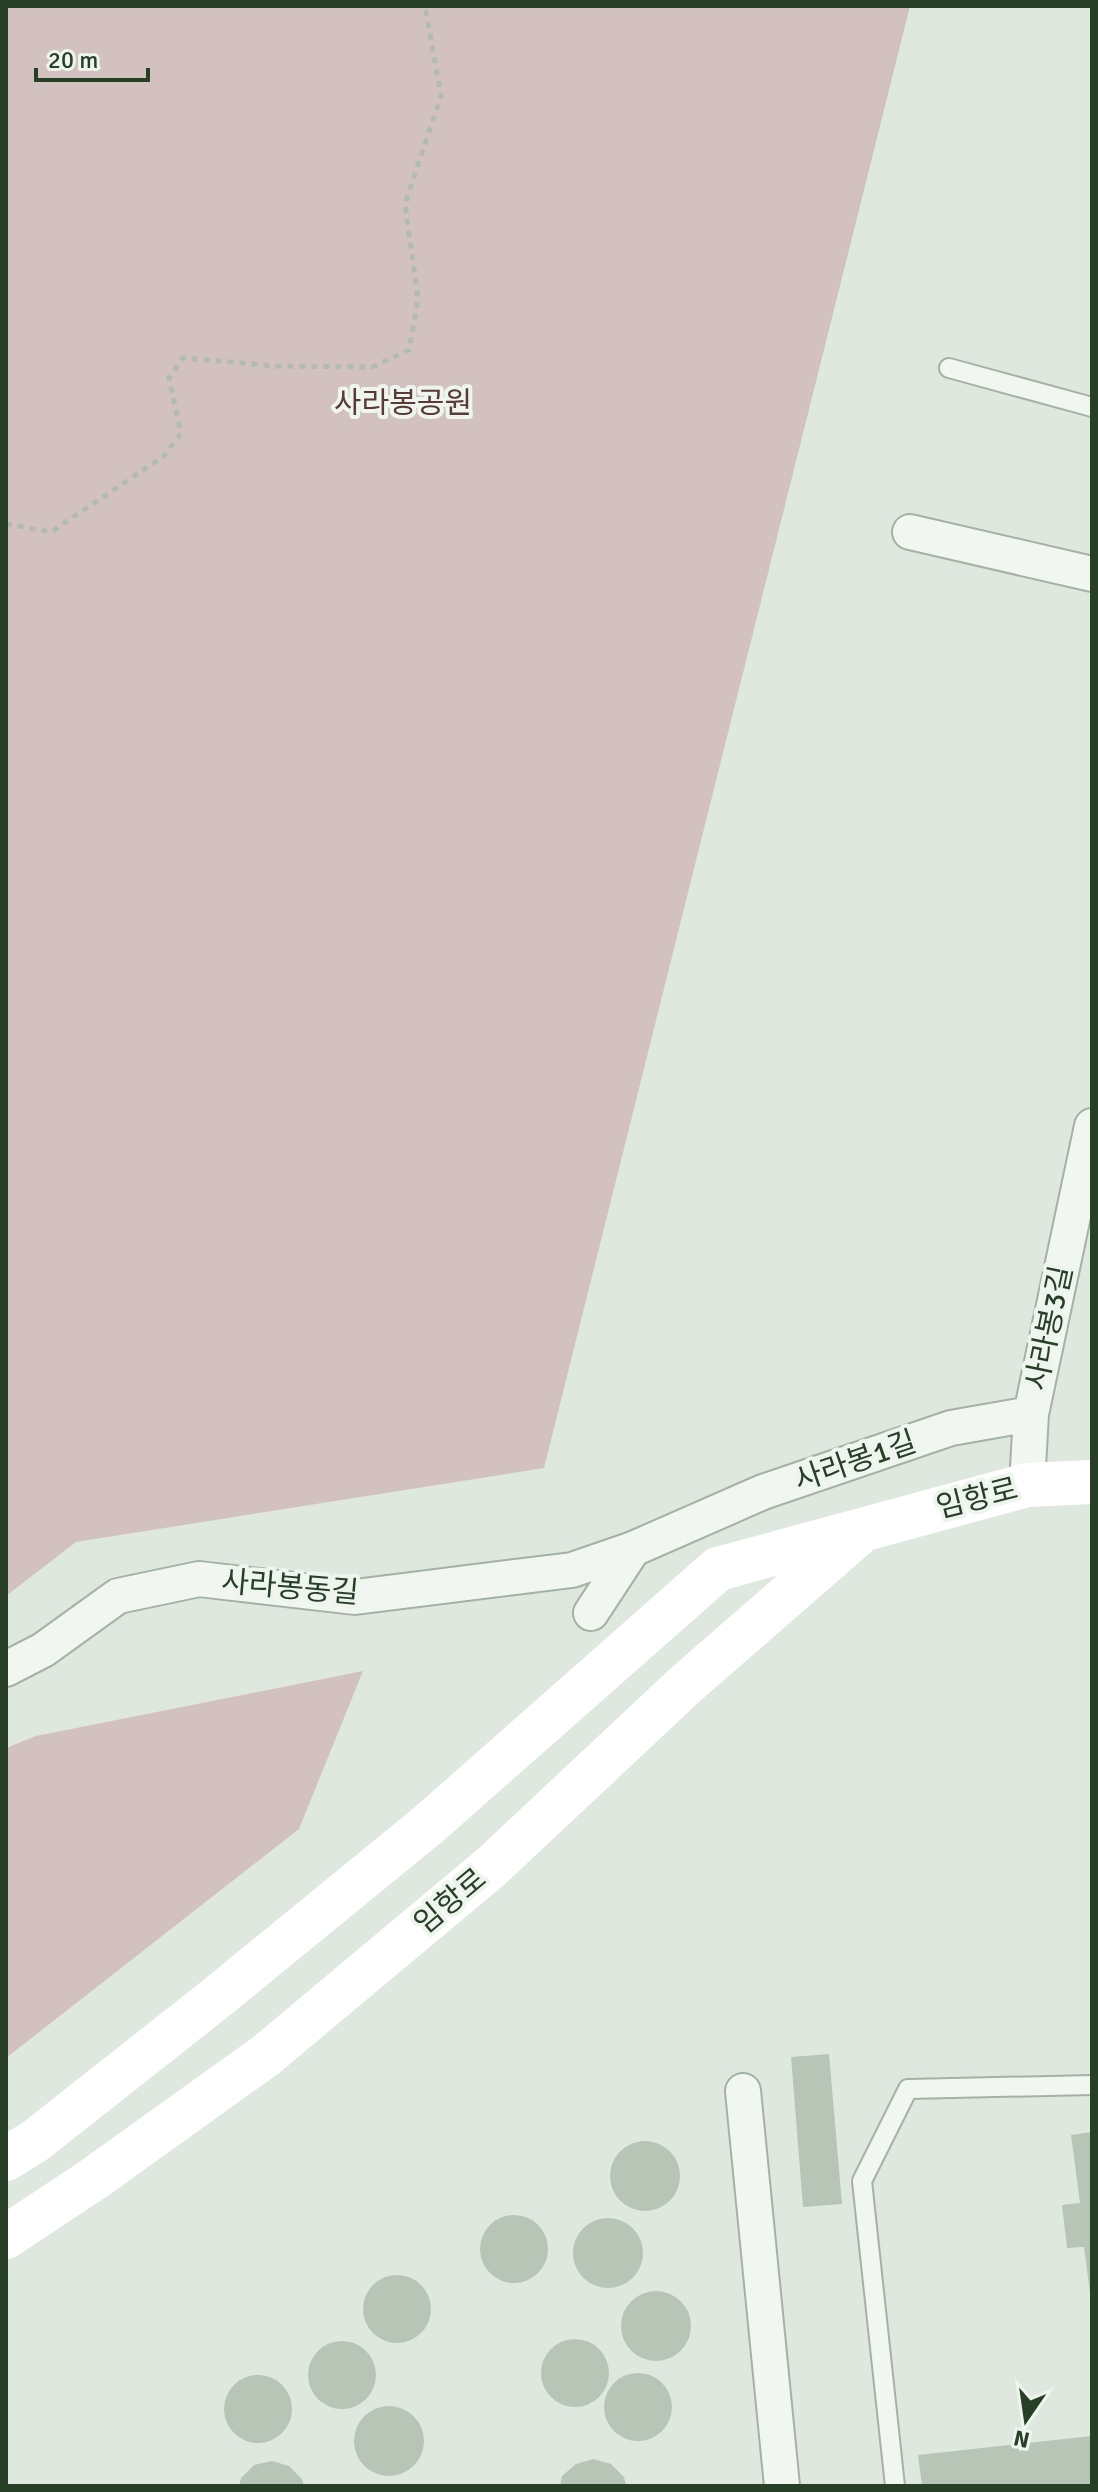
<svg xmlns="http://www.w3.org/2000/svg" width="1098" height="2492" font-family="Signika,'Noto Sans KR',sans-serif">
  <style>
    .green { fill: #d2c1bf }
    .building { fill: #b6c5b6 }
    .lines { fill: none; stroke-linecap: round; stroke-linejoin: round }
    .service-casing { stroke: #a4b2a3; stroke-width: 22 }
    .minor-casing { stroke: #a4b2a3; stroke-width: 38 }
    .path { stroke: #b1bbb0; stroke-width: 5; stroke-dasharray: 6 6; stroke-linecap: butt }
    .service { stroke: #f1f6f1; stroke-width: 18 }
    .minor { stroke: #f1f6f1; stroke-width: 34 }
    .secondary { stroke: #fff; stroke-width: 44 }
    .labels { text-anchor: middle; stroke-width: 8; stroke-linejoin: round; paint-order: stroke }
    .park-label { font-size: 30px; fill: #5b3935; stroke: #eef5ee }
    .street-label { font-size: 30px; fill: #283f27; stroke: #eef5ee }
  </style>
  <rect width="100%" height="100%" fill="#dfe8de"/>
  <!-- green -->
  <path class="green" d="M6,6H910L544,1468L76,1542L6,1596Z
    M363,1671L299,1829L6,2058V1748L36,1736Z"/>
  <!-- building -->
  <path class="building" d="M829,2054L842,2204L803,2207L791,2057Z
    M1092,2132V2293H1090L1084,2247L1067,2248L1062,2205L1080,2203L1071,2135Z
    M610 2176a35 35 0 1 1 70 0a35 35 0 1 1-70 0Z
    M480 2249a34 34 0 1 1 68 0a34 34 0 1 1-68 0Z
    M573 2253a35 35 0 1 1 70 0a35 35 0 1 1-70 0Z
    M363 2309a34 34 0 1 1 68 0a34 34 0 1 1-68 0Z
    M621 2326a35 35 0 1 1 70 0a35 35 0 1 1-70 0Z
    M541 2373a34 34 0 1 1 68 0a34 34 0 1 1-68 0Z
    M308 2375a34 34 0 1 1 68 0a34 34 0 1 1-68 0Z
    M604 2407a34 34 0 1 1 68 0a34 34 0 1 1-68 0Z
    M224 2409a34 34 0 1 1 68 0a34 34 0 1 1-68 0Z
    M354 2441a35 35 0 1 1 70 0a35 35 0 1 1-70 0Z
    M1092,2436V2486H922L918,2455Z
    M593,2459L611,2464L624,2477L626,2486H560L562,2476L576,2464Z
    M272,2461L289,2466L302,2479L304,2486H239L241,2478L254,2465Z"/>
  <g class="lines">
    <defs>
      <path id="service" d="M949,368L1092,407
        M895,2486L862,2181L908,2089L1092,2085"/>
      <path id="minor" d="M910,532L1092,574
        M1027,1485L1031,1414L1092,1126
        M591,1613L633,1549
        M6,1669L43,1650L118,1596L199,1579L355,1597L572,1570L633,1549L763,1492L951,1428L1031,1414
        M743,2091L782,2486"/>
    </defs>
    <!-- service casing -->
    <use href="#service" class="service-casing"/>
    <!-- minor casing -->
    <use href="#minor" class="minor-casing"/>
    <!-- path -->
    <path class="path" d="M6,524L51,532L164,456L181,433L169,378L183,358L276,366L372,367L409,350L418,299L405,204L441,96L425,6"/>
    <!-- service -->
    <use href="#service" class="service"/>
    <!-- minor -->
    <use href="#minor" class="minor"/>
    <!-- secondary -->
    <path class="secondary" d="M6,2159L35,2141L215,1999L429,1824L718,1569L1027,1485L1092,1482
      M6,2237L92,2180L265,2056L491,1867L685,1685L856,1536"/>
  </g>
  <g class="labels">
    <!-- park labels -->
    <g class="park-label">
      <text x="403" y="413">사라봉공원</text>
    </g>
    <!-- street labels -->
    <g class="street-label">
      <text transform="translate(1049 1328) rotate(-78)" y="10">사라봉3길</text>
      <text transform="translate(855 1461) rotate(-19)" y="10">사라봉1길</text>
      <text transform="translate(977 1498) rotate(-14)" y="10">임항로</text>
      <text transform="translate(290 1587) rotate(5)" y="10">사라봉동길</text>
      <text transform="translate(450 1901) rotate(-40)" y="10">임항로</text>
    </g>
  </g>
  <!-- border -->
  <rect width="1098" height="2492" fill="none" stroke="#283f27" stroke-width="16"/>
  <!-- north arrow -->
  <g transform="translate(1026 2420) rotate(193)" stroke="#eef5ee" stroke-width="6" paint-order="stroke">
  <path d="M0-6L14 30L0 20L-14 30Z" fill="#283f27"/>
  <text y="-12" font-size="22" font-weight="bold" text-anchor="middle" fill="#283f27">N</text>
  </g>
  <!-- scale -->
  <path d="M36 68v12h112v-12" fill="none" stroke="#283f27" stroke-width="4"/>
  <text x="48" y="68" font-size="24" fill="#283f27" stroke="#eef5ee" stroke-width="6" paint-order="stroke">20 m</text>
</svg>
